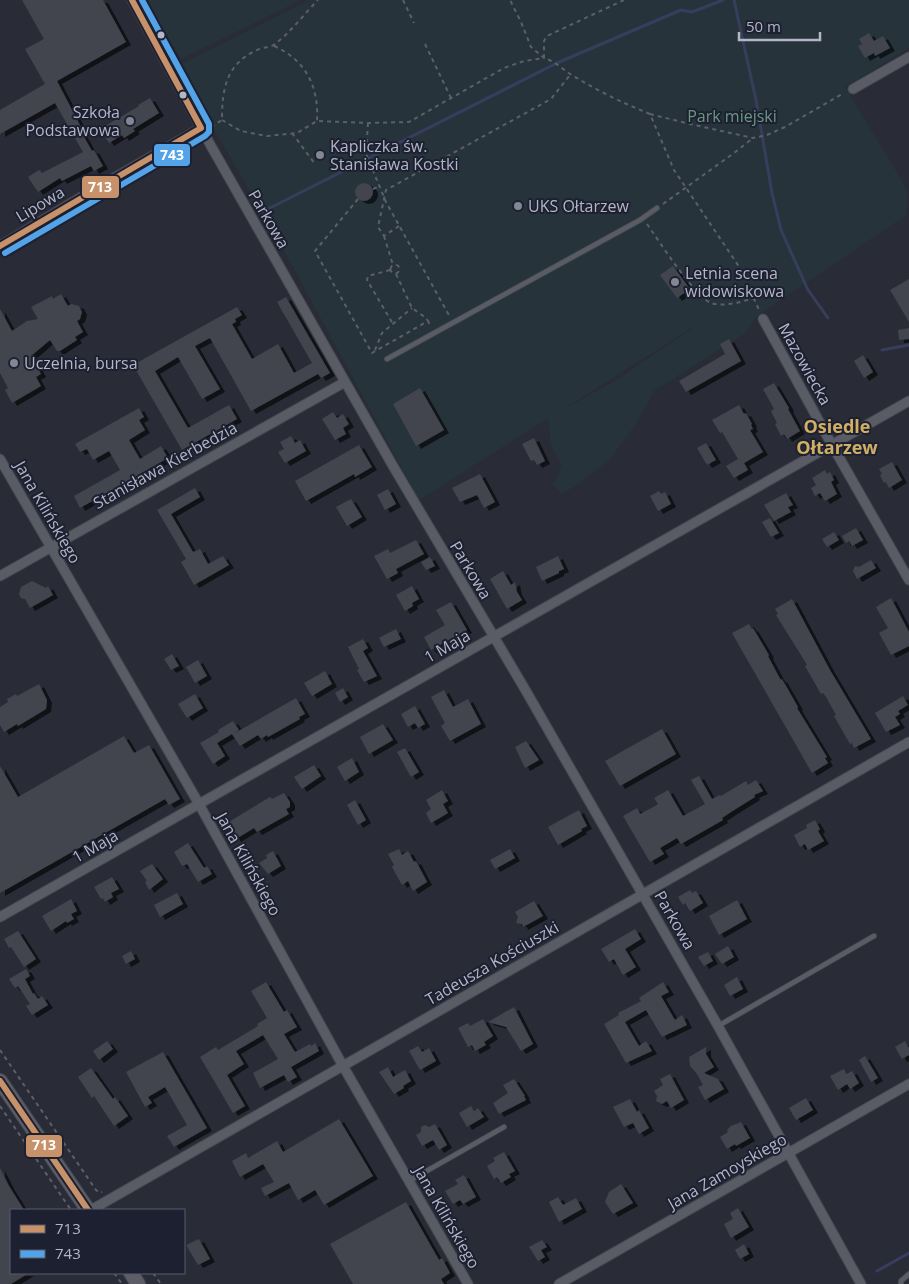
<svg xmlns="http://www.w3.org/2000/svg" width="909" height="1284" font-family="'Open Sans',sans-serif">
  <style>
    .green { fill: #26333b; fill-rule: evenodd }
    .lines { fill: none; stroke-linecap: round; stroke-linejoin: round }
    .stream { stroke: #383d5e; stroke-width: 3 }
    .building { fill: #42444d; filter: url(#shadow) }
    .lane-casing { stroke: #464850; stroke-width: 6 }
    .street-casing { stroke: #464850; stroke-width: 11 }
    .primary-casing { stroke: #474953; stroke-width: 16 }
    .path { stroke: #5d5f68; stroke-width: 2; stroke-dasharray: 4 4; stroke-linecap: butt }
    .lane { stroke: #595b65; stroke-width: 4.5 }
    .street { stroke: #595b65; stroke-width: 9 }
    .primary { stroke: #5c5d66; stroke-width: 14 }
    .bus-1-casing { stroke: #1d2031; stroke-width: 10 }
    .bus-2-casing { stroke: #1d2031; stroke-width: 10 }
    .bus-1 { stroke: #c7916a; stroke-width: 6 }
    .bus-2 { stroke: #53a3e8; stroke-width: 6 }
    .bus-dot { fill: #b3b6c7; stroke: #1d2031; stroke-width: 2 }
    .poi-dot { fill: #838694; stroke: #1d2031; stroke-width: 2 }
    .labels { text-anchor: middle; stroke-width: 4; stroke-linejoin: round; paint-order: stroke }
    .poi-label { font-size: 16px; fill: #b3b6c7; stroke: #1d2031; text-anchor: start }
    .park-label { font-size: 16px; fill: #6b9781; stroke: #1d2031 }
    .street-label { font-size: 16px; fill: #b3b6c7; stroke: #1d2031 }
    .neighbourhood-label { font-size: 18px; font-weight: bold; fill: #d0af65; stroke: #1d2031 }
    .line-badge { stroke: #1d2031; stroke-width: 2 }
    .badge-label { font-size: 14px; text-anchor: middle; font-weight: bold; fill: #fff }
  </style>
  <defs>
    <filter id="shadow"><feDropShadow dx="5" dy="3" stdDeviation="0" flood-color="#0009"/></filter>
  </defs>
  <rect width="100%" height="100%" fill="#292c36"/>
  <!-- green -->
  <path class="green" d="M145,0H301L181,59Z
    M310,0H909V48L845,87L902,181C908,194 909,202 905,216L757,316L744,334L655,390L636,424L609,460L574,487L562,493L553,485L562,466L551,445L548,418L419,500L275,234L177,66ZM694,327L615,381L562,410L693,327Z"/>
  <g class="lines">
    <!-- stream -->
    <path class="stream" d="M734,0L756,100L772,193L781,230L808,290L828,318
      M262,212L557,63L681,10L692,12L723,0
      M882,350L909,345
      M877,1271L909,1253"/>
  </g>
  <!-- building -->
  <path class="building" d="M22,0H103L126,42L57,81L82,129L80,130L92,151L94,150L103,166L94,171L91,166L62,181L60,178L38,192L28,177L39,170L42,173L83,152L55,103L0,134V110L45,84L25,49L44,39Z
    M869,33L874,41L883,36L890,48L875,56L874,53L865,58L858,46L862,44L859,39Z
    M150,98L159,113L133,129L135,131L124,138L122,135L109,143L100,129L139,106L138,105Z
    M355 192a9 9 0 1 1 18 0a9 9 0 1 1-18 0Z
    M673,266L690,289L677,298L660,275Z
    M909,279V322L890,290Z
    M61,294L68,306L71,304L79,306L82,312L80,319L77,321L83,332L75,337L77,340L60,351H57L50,340L31,356L41,374L36,377L41,386L12,403L5,390L8,388L0,373V309L12,331L27,321L38,319L31,307L52,296L53,299Z
    M286,297L330,373L321,378L318,374L251,411L210,338L195,346L220,389L202,399L178,357L155,371L188,428L229,405L237,419L182,450L133,365L237,307L242,315L235,319L236,322L232,324L252,359L278,344L294,373L312,363L277,302Z
    M909,328V339L899,340L898,330Z
    M729,339L741,361L686,392L679,381L725,354L720,344Z
    M863,355L873,372L864,378L854,361Z
    M774,383L789,408L788,409L800,431L787,439L784,434L781,436L775,424L777,423L771,411L774,409L763,389Z
    M420,388L444,430L416,446L393,404Z
    M739,405L744,414L746,413L752,424L751,425L753,429L750,430L763,452L744,463L748,470L734,478L726,466L738,459L722,432L720,433L712,420Z
    M139,408L144,417L139,420L145,430L129,440L140,459L161,446L168,458L80,508L74,496L120,470L109,451L93,460L87,449L80,452L75,444Z
    M333,412L337,418L343,414L349,424L343,428L346,434L335,440L322,419Z
    M291,436L295,443L300,440L306,451L285,463L278,452L284,449L280,442Z
    M534,438L545,461L537,465L534,460L531,461L522,444Z
    M706,443L716,460L707,465L697,448Z
    M359,445L372,467L355,477L354,474L306,501L295,481Z
    M892,462L902,480L889,488L886,482L884,483L880,475L882,474L879,469Z
    M825,470L827,474L830,472L834,480L831,482L837,494L825,501L820,493L815,496L811,488L816,485L812,478Z
    M480,474L495,502L484,508L477,495L460,502L452,488Z
    M195,488L200,497L171,514L193,552L200,549L208,564L223,556L229,565L194,585L181,562L186,559L157,510Z
    M388,489L396,504L385,510L377,495Z
    M659,491L661,494L665,492L671,504L658,511L650,496Z
    M786,493L793,505L788,507L791,512L774,521L764,505Z
    M351,499L362,517L347,526L336,507Z
    M770,518L779,533L771,537L762,522Z
    M856,528L863,540L852,546L849,541L846,543L842,536Z
    M834,532L839,540L827,547L822,539Z
    M416,540L424,554L396,569L398,573L387,579L374,556L388,549L390,553Z
    M558,556L564,569L559,571V573L542,581L536,567Z
    M430,557L435,566L426,570L421,562Z
    M871,560L876,568L857,579L853,571L855,566L859,567Z
    M503,571L511,585L515,582L517,592L522,600L507,609L490,579Z
    M32,581L46,588L48,586L53,595L30,608L25,599L21,598L19,594L21,587Z
    M412,586L419,599L412,603L413,606L405,611L396,595Z
    M891,598L909,632V646L891,655L879,633L888,628L876,607Z
    M792,599L830,670L871,739L854,748L852,743L850,744L834,716L836,715L826,697L823,693L821,694L805,666L807,665L804,660L776,615L778,614L775,609Z
    M451,602L467,630L431,650L424,637L445,625L436,610Z
    M749,624L752,629L753,628L769,655L768,656L778,675L781,680L782,679L798,707L797,708L827,757L825,758L828,763L812,773L732,633Z
    M396,629L401,639L384,647L379,638Z
    M363,639L368,648L363,651L377,676L364,682L357,670L359,669L348,647Z
    M172,654L179,666L171,670L164,659Z
    M198,660L207,676L195,683L186,667Z
    M325,671L332,684L312,696L304,683Z
    M39,684L47,700L46,709L18,726L17,724L4,732L0,725V707L8,702L7,699L16,694L17,696Z
    M343,688L348,697L340,702L335,693Z
    M444,690L453,707L468,699L481,724L450,741L441,726L445,723L431,697Z
    M195,694L203,708L187,718L178,704Z
    M903,696L908,705L898,711L900,714L895,717L900,725L886,732L875,713Z
    M296,698L305,714L299,717L300,719L268,737L267,735L261,739L258,735L240,746L232,734L217,743L225,756L213,764L200,743L219,732L218,730L233,721L239,730L235,733Z
    M415,706L425,724L418,728L415,723L408,727L401,714Z
    M383,724L393,740L369,754L360,737Z
    M662,729L676,754L620,786L605,761Z
    M124,736L134,753L149,745L180,799L169,805L165,799L0,893V766L18,797Z
    M526,741L539,760L525,768L515,747Z
    M405,748L419,772L411,777L397,752Z
    M352,758L359,772L345,781L337,767Z
    M314,765L321,776L302,789L294,777Z
    M699,776L712,799L720,795L721,796L746,781L748,785L756,780L763,791L754,795L755,797L731,812L722,818L723,820L681,844L677,838L660,848L664,854L650,862L623,816L637,808L640,814L655,806L658,804L654,798L668,790L683,816L705,804L691,780Z
    M442,790L448,801L443,804L448,813L431,823L426,813L431,809L426,800Z
    M284,793L290,802V807L286,809L289,814L257,832L254,828L236,839L227,823L270,797L272,799Z
    M355,800L366,820L358,825L347,805Z
    M579,810L587,826L581,829L582,831L558,845L548,827Z
    M815,820L820,829L818,831L824,841L808,850L805,844L800,847L794,835L807,828L806,825Z
    M188,843L204,868L207,866L212,874L198,882L187,864L182,866L174,852Z
    M399,849L402,855L408,851L414,862L416,861L427,882L413,891L408,881L402,885L392,867L394,865L388,854Z
    M510,849L515,858L495,869L490,860Z
    M273,851L281,866L268,874L259,863L267,858L266,855Z
    M152,864L163,879L149,890L145,882L147,881L140,871Z
    M112,877L119,889L111,893L113,897L105,902L103,898L101,899L94,887Z
    M690,890L692,893L696,891L703,903L690,911L685,903L683,905L678,897Z
    M177,893L183,904L160,917L154,905Z
    M71,899L77,911L71,914L74,919L67,923L66,921L51,931L42,916Z
    M737,900L747,919L719,935L709,916Z
    M534,901L543,916L523,927L522,924L516,923L518,917L515,912Z
    M635,929L641,939L625,949L636,967L623,975L614,959L609,962L601,949Z
    M18,931L36,959L24,967L11,947L9,948L4,939Z
    M728,946L734,957L722,964L715,954Z
    M131,951L135,959L126,964L122,956Z
    M708,952L713,961L704,966L698,957Z
    M26,969L30,976L25,979L33,994L34,993L38,999L42,996L48,1005L32,1015L26,1006L30,1004L18,986L15,988L9,979Z
    M737,977L743,989L730,996L724,985Z
    M266,982L284,1012L287,1010L297,1027L284,1034L295,1052L310,1044L311,1046L315,1043L319,1051L291,1067L297,1077L288,1082L284,1075L260,1088L253,1073L278,1059L263,1035L236,1051L244,1064L227,1075L245,1106L233,1113L200,1057L216,1047L218,1050L258,1026L257,1024L267,1018L251,991Z
    M663,982L669,992L661,996L675,1020L682,1015L687,1025L662,1037L646,1010L625,1022L639,1046L646,1041L652,1051L626,1063L604,1024L619,1015L618,1013L641,1001L639,998Z
    M514,1007L533,1044L521,1051L506,1027L488,1022Z
    M483,1019L493,1036L484,1042L486,1045L475,1051L472,1045L468,1047L458,1028L468,1023L470,1026Z
    M107,1041L113,1049L99,1060L93,1051Z
    M905,1041L909,1048V1055L902,1059L895,1047Z
    M418,1046L422,1052L429,1048L436,1061L420,1070L409,1051Z
    M706,1047V1054L714,1067L704,1073L718,1079L724,1089L705,1100L698,1087L703,1085L697,1074L690,1066L689,1057Z
    M163,1052L207,1128L174,1147L167,1136L187,1125L165,1087L148,1097L152,1103L145,1107L126,1072Z
    M865,1056L878,1078L871,1082L859,1060Z
    M388,1067L393,1077L405,1070L411,1081L403,1086L404,1088L394,1094L379,1072Z
    M91,1068L113,1099L115,1097L128,1116L114,1126L94,1096L92,1098L78,1077Z
    M844,1069L846,1074L852,1071L859,1083L850,1089L847,1084L838,1090L830,1076Z
    M670,1074L684,1100L671,1108L667,1101L662,1104L656,1101L657,1096L654,1091L663,1085L660,1079Z
    M514,1079L525,1096H524L526,1100L499,1114L493,1103L508,1093L503,1085Z
    M806,1098L813,1110L796,1120L789,1108Z
    M630,1099L637,1112L639,1110L649,1128L639,1134L633,1123L624,1127L613,1107Z
    M471,1106L474,1111L478,1108L484,1117L467,1127L459,1113Z
    M339,1119L373,1176L324,1205L315,1190L298,1200L289,1183L265,1196L261,1188L274,1182L263,1164L240,1177L232,1161L246,1153L248,1158L277,1141L283,1152Z
    M741,1122L750,1138L736,1146L735,1144L727,1149L720,1137L728,1132L727,1130L731,1126Z
    M435,1124L447,1145L439,1150L433,1140L422,1146L416,1135L421,1132V1127L425,1125L429,1127Z
    M504,1152L515,1171L509,1174L511,1177L501,1183L497,1177L494,1179L487,1166L495,1161L493,1158Z
    M0,1168L9,1186L24,1210H11V1273H29L11,1284H0Z
    M464,1175L476,1197L463,1204L460,1200L453,1204L445,1191L458,1184L455,1180Z
    M621,1184L633,1203L613,1214L605,1202L609,1192Z
    M558,1197L563,1205L576,1198L582,1209L559,1222L549,1202Z
    M406,1202L439,1260L442,1258L450,1273L441,1279L444,1284H353L330,1244Z
    M738,1208L749,1227L731,1238L724,1224L733,1219L730,1213Z
    M199,1239L210,1259L198,1265L186,1245Z
    M542,1240L547,1247L541,1250L545,1257L538,1261L529,1247Z
    M744,1244L749,1254L740,1259L735,1250Z"/>
  <g class="lines">
    <defs>
      <path id="lane" d="M387,359L640,220L657,208
        M718,1026L874,936
        M409,1181L504,1127
        M901,1284V1281L909,1274"/>
      <path id="street" d="M132,0L211,146L393,466L526,691L718,1026L861,1284
        M853,89L909,57
        M0,246L93,190L201,128
        M763,319L832,445L909,580
        M0,459L199,804L343,1066L468,1284
        M0,576L345,382
        M0,917L909,401
        M91,1210L909,742
        M559,1284L909,1084"/>
      <path id="primary" d="M0,1081L88,1210
        M131,1273L138,1284"/>
    </defs>
    <!-- lane casing -->
    <use href="#lane" class="lane-casing"/>
    <!-- street casing -->
    <use href="#street" class="street-casing"/>
    <!-- primary casing -->
    <use href="#primary" class="primary-casing"/>
    <!-- path -->
    <path class="path" d="M403,0L414,23
      M624,0L547,36L544,41V58C557,62 565,72 577,78C600,92 625,104 650,114L674,170L740,268L759,310
      M425,44L451,98
      M274,46C306,60 319,87 317,121
      M650,114L690,124L753,138L767,135L785,127L844,93
      M222,120L241,131L267,136L297,133L317,121L368,123L409,122L504,68L524,61L544,58L531,47L521,22L510,0
      M368,123L366,154L386,202L450,317
      M211,127L222,120C222,89 226,64 257,50C263,47 270,48 275,44C291,32 304,14 318,0
      M292,133L315,164
      M373,189L380,186
      M358,199L315,251L372,353L428,321L431,327
      M663,204L734,153L753,138
      M647,224C659,241 695,297 711,303C725,307 741,302 754,298
      M399,226L384,236L378,227L386,190L551,99L570,75
      M384,236L393,265
      M390.5 269a4.5 4.5 0 1 1 9 0a4.5 4.5 0 1 1-9 0Z
      M390,270L368,276L367,280L393,324
      M396,274L412,308L426,318L428,321
      M375,350L382,333L412,308
      M0,1050L96,1190L100,1193L102,1192
      M0,1106L71,1210
      M114,1273L122,1284
      M153,1273L161,1284"/>
    <!-- lane -->
    <use href="#lane" class="lane"/>
    <!-- street -->
    <use href="#street" class="street"/>
    <!-- primary -->
    <use href="#primary" class="primary"/>
    <defs>
      <path id="bus-1" d="M132,0L201,128
        M0,246L201,128
        M0,1081L88,1210"/>
      <path id="bus-2" d="M5,253L205,136L209,132V124L142,0"/>
    </defs>
    <!-- bus-1 casing -->
    <use href="#bus-1" class="bus-1-casing"/>
    <!-- bus-2 casing -->
    <use href="#bus-2" class="bus-2-casing"/>
    <!-- bus-1 -->
    <use href="#bus-1" class="bus-1"/>
    <!-- bus-2 -->
    <use href="#bus-2" class="bus-2"/>
  </g>
  <!-- markers -->
  <g class="bus-dot">
    <circle cx="161" cy="35" r="4.5"/>
    <circle cx="183" cy="95" r="4.5"/>
  </g>
  <g class="poi-dot">
    <circle cx="130" cy="121" r="5"/>
    <circle cx="320" cy="155" r="5"/>
    <circle cx="518" cy="206" r="5"/>
    <circle cx="675" cy="282" r="5"/>
    <circle cx="14" cy="363" r="5"/>
  </g>
  <g class="labels">
    <!-- poi labels -->
    <g class="poi-label">
      <text x="120" y="118" text-anchor="end">Szkoła<tspan x="120" dy="18">Podstawowa</tspan></text>
      <text x="330" y="152">Kapliczka św.<tspan x="330" dy="18">Stanisława Kostki</tspan></text>
      <text x="528" y="212">UKS Ołtarzew</text>
      <text x="685" y="279">Letnia scena<tspan x="685" dy="18">widowiskowa</tspan></text>
      <text x="24" y="369">Uczelnia, bursa</text>
    </g>
    <!-- park labels -->
    <g class="park-label">
      <text x="732" y="122">Park miejski</text>
    </g>
    <!-- street labels -->
    <g class="street-label">
      <text transform="translate(40 204) rotate(-31)" y="6">Lipowa</text>
      <text transform="translate(269 219) rotate(60)" y="6">Parkowa</text>
      <text transform="translate(805 364) rotate(61)" y="6">Mazowiecka</text>
      <text transform="translate(165 465) rotate(-29)" y="6">Stanisława Kierbedzia</text>
      <text transform="translate(48 512) rotate(60)" y="6">Jana Kilińskiego</text>
      <text transform="translate(471 570) rotate(59)" y="6">Parkowa</text>
      <text transform="translate(447 646) rotate(-30)" y="6">1 Maja</text>
      <text transform="translate(95 846) rotate(-30)" y="6">1 Maja</text>
      <text transform="translate(249 864) rotate(61)" y="6">Jana Kilińskiego</text>
      <text transform="translate(675 920) rotate(60)" y="6">Parkowa</text>
      <text transform="translate(492 963) rotate(-30)" y="6">Tadeusza Kościuszki</text>
      <text transform="translate(727 1171) rotate(-30)" y="6">Jana Zamoyskiego</text>
      <text transform="translate(447 1217) rotate(60)" y="6">Jana Kilińskiego</text>
    </g>
    <!-- neighbourhood labels -->
    <g class="neighbourhood-label">
      <text x="837" y="433">Osiedle<tspan x="837" dy="21">Ołtarzew</tspan></text>
    </g>
  </g>
  <g class="line-badge">
    <rect x="153" y="143" width="38" height="24" rx="5" fill="#53a3e8"/>
    <rect x="81" y="175" width="39" height="24" rx="5" fill="#c7916a"/>
    <rect x="25" y="1134" width="38" height="24" rx="5" fill="#c7916a"/>
  </g>
  <g class="badge-label">
    <text x="172" y="160">743</text>
    <text x="100" y="192">713</text>
    <text x="44" y="1150">713</text>
  </g>
  <!-- legend -->
  <rect x="10" y="1209" width="175" height="65" fill="#1d2031" stroke="#595c6d"/>
  <rect x="20" y="1225" width="25" height="8" fill="#c7916a" stroke="#595c6d"/>
  <text x="55" y="1234" font-size="15" fill="#b3b6c7">713</text>
  <rect x="20" y="1250" width="25" height="8" fill="#53a3e8" stroke="#595c6d"/>
  <text x="55" y="1259" font-size="15" fill="#b3b6c7">743</text>
  <!-- scale -->
  <path d="M739 32v8h81v-8" fill="none" stroke="#b3b6c7" stroke-width="2.5"/>
  <text x="746" y="32" font-size="15" fill="#b3b6c7" stroke="#1d2031" stroke-width="4" paint-order="stroke">50 m</text>
</svg>
